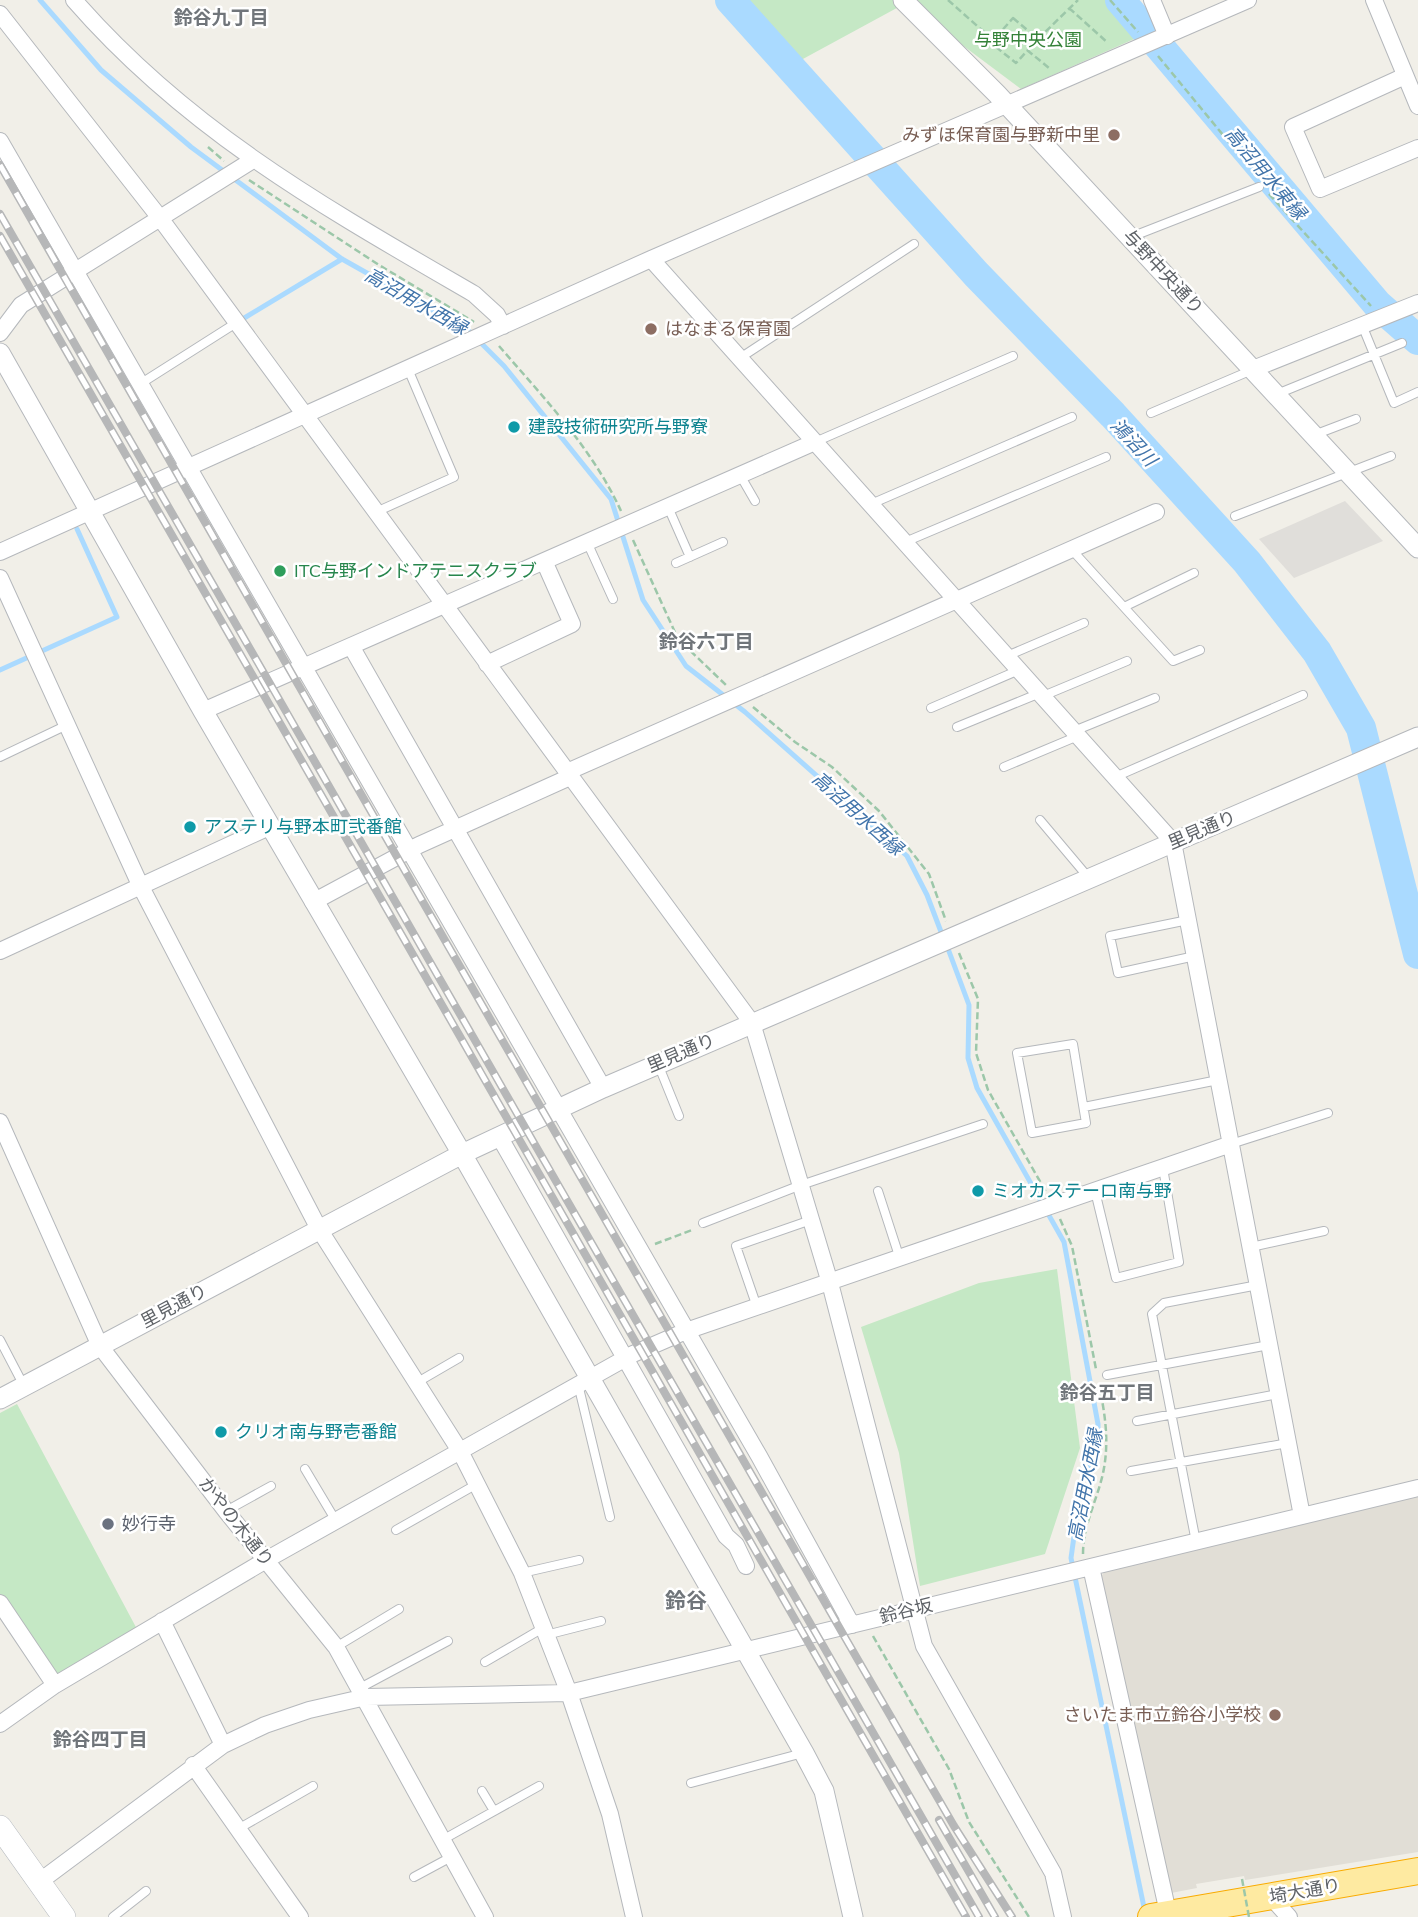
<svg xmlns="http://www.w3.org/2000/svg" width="1418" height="1917" font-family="Mulish,'Noto Sans JP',sans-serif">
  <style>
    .industrial { fill: #e0deda }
    .education { fill: #e1ded6 }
    .green { fill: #c5e8c5 }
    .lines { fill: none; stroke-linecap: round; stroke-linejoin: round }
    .stream { stroke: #aadaff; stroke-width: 5 }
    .river { stroke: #aadaff; stroke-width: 30 }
    .service-casing { stroke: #b5b8bc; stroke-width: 10 }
    .minor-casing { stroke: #b5b8bc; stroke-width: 18 }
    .tertiary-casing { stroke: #b5b8bc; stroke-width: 21 }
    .secondary-casing { stroke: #b6babf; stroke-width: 24 }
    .trunk-casing { stroke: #f9ab00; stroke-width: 28 }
    .path { stroke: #9cc7a9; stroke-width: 2.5; stroke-dasharray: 7 3.5; stroke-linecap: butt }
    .service { stroke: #fff; stroke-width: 8 }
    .minor { stroke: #fff; stroke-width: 16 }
    .tertiary { stroke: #fff; stroke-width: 19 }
    .secondary { stroke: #fff; stroke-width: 23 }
    .trunk { stroke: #feeaa1; stroke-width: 26 }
    .rail-casing { stroke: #b6b7b8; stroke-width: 8 }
    .rail { stroke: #fff; stroke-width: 5; stroke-dasharray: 16; stroke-linecap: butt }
    .path-bridge { stroke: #9cc7a9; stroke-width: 2.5; stroke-dasharray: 7 3.5; stroke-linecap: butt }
    .education-dot { fill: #8d6e63; stroke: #fff; stroke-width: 2.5 }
    .culture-dot { fill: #0f9aa8; stroke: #fff; stroke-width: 2.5 }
    .leisure-dot { fill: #2e9e5b; stroke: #fff; stroke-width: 2.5 }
    .worship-dot { fill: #6b7280; stroke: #fff; stroke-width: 2.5 }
    .labels { text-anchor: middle; stroke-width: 5; stroke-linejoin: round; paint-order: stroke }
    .park-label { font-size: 18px; fill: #348238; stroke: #fff }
    .education-label { font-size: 18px; fill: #785e54; stroke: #fff; text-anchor: end }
    .street-label { font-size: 18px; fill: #5f6368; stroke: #fff }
    .culture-label { font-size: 18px; fill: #0d838f; stroke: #fff; text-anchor: start }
    .leisure-label { font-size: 18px; fill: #27864d; stroke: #fff; text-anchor: start }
    .worship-label { font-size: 18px; fill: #5b616d; stroke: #fff; text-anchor: start }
    .neighbourhood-label { font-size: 19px; font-weight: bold; fill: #70757a; stroke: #fff }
    .water-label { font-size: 19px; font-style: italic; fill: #4174aa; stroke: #fff }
    .quarter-label { font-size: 21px; font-weight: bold; fill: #70757a; stroke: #fff }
  </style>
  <rect width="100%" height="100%" fill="#f1efe8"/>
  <!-- industrial -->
  <path class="industrial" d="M1345,501L1383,541L1294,578L1259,539Z"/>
  <!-- education -->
  <path class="education" d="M1418,1494V1852L1245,1880L1244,1876L1196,1884L1197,1888L1171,1893L1100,1578L1105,1571Z"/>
  <!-- green -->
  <path class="green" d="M727,0H1110L1141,36L1021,89L906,3L790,66Z
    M1057,1269L1080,1448L1045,1554L920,1586L899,1453L861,1327L979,1283Z
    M17,1404L138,1631L60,1679L0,1595V1413Z"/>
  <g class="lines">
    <!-- stream -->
    <path class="stream" d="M40,0L101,70L191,147L342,259L468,330L504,366L611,499L643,600L686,666L745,712L907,856L927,895L943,937
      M241,320L342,259
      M0,670L117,617L77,529
      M947,946L969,1005L968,1058L977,1088L1064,1242L1098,1424V1440L1081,1486L1071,1558L1145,1912"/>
    <!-- river -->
    <path class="river" d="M730,0L976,274L1113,415L1247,562L1317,652L1361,728L1418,954
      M1120,0L1377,304L1418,340"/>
    <defs>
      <path id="service" d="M1131,237L1259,187
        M1362,325L1394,403L1418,392
        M740,358L914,244
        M140,384L236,323
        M1277,394L1402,343
        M1151,413L1252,370
        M1314,435L1356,419
        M815,442L1013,356
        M740,475L755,501
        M871,504L1072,417
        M668,507L690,557
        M376,512L454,477L408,369
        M1235,516L1391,456
        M587,542L613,599
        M905,542L1106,457
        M1072,550L1173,661L1200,650
        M676,563L723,542
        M1124,607L1194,573
        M1007,656L1084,623
        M1043,696L1127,661
        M931,708L1019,670
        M957,727L1040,693
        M1074,731L1155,698
        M0,757L67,725
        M1004,767L1078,736
        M1115,777L1303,695
        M1040,820L1088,877
        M1188,920L1110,936L1118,973L1195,956
        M1073,1044L1086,1123L1032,1133L1017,1053Z
        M658,1064L679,1116
        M1084,1107L1218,1080
        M1231,1144L1328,1113
        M878,1191L900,1259
        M1095,1191L1116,1278L1179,1262L1163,1168
        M703,1223L801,1185L983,1124
        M1251,1247L1324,1231
        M757,1307L736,1246L811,1220
        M0,1340L24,1386
        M1107,1375L1269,1345
        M416,1383L459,1358
        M578,1384L610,1517
        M1137,1421L1278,1394
        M305,1469L336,1521
        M1131,1471L1288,1443
        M226,1511L271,1486
        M396,1530L477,1484
        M1196,1542L1152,1314L1164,1303L1258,1285
        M522,1573L579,1560
        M546,1635L601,1621
        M336,1647L399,1609
        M485,1662L543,1628
        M360,1688L448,1641
        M691,1783L803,1753
        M482,1791L494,1811
        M238,1829L313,1786
        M444,1839L539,1786
        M414,1877L453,1856
        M113,1917L146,1891"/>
      <path id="minor" d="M74,0C189,132 326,208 474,294L497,315L503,326
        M1152,0L1167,36
        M1374,0L1418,106
        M0,14L160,218L752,1023L830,1283L924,1646L1053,1873L1063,1917
        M1405,76L1293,127L1320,189L1418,148
        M0,141L759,1456L852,1625
        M651,259L1173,842L1302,1516
        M0,333L21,305L253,160
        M1253,369L1418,303
        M0,552L651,259L1248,0
        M0,578L141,887L319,1229L460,1451L522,1573L569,1693L610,1814L634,1917
        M351,646L603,1088
        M487,664L572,624L544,561
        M203,711L815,442
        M567,772L1156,512
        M313,902L419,845L570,777
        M0,951L271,826
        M0,1122L100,1346L226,1511L336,1647L485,1917
        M499,1136L726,1536L736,1545L746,1566
        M1091,1567L1169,1917
        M0,1603L55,1685
        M162,1621L223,1745
        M0,1724L55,1685L266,1560L633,1354L686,1331L1231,1144
        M193,1765L300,1917
        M39,1882L223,1745L265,1725L309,1710L366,1697L569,1693L1418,1488
        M1271,1897L1289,1917"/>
      <path id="tertiary" d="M903,0L997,94L1418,548
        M0,353L203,711L462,1154L804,1753L824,1791L853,1917
        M0,1399L462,1154L603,1088L1418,737"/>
      <path id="secondary" d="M0,1827L64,1917"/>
      <path id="trunk" d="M1151,1917L1418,1871"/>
    </defs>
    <!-- service casing -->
    <use href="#service" class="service-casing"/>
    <!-- minor casing -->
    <use href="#minor" class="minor-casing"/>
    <!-- tertiary casing -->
    <use href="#tertiary" class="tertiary-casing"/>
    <!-- secondary casing -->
    <use href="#secondary" class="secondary-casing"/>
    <!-- trunk casing -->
    <use href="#trunk" class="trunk-casing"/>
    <!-- path -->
    <path class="path" d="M948,0L993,40
      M1110,0L1138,32
      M1069,8L1108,43
      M1013,18L1038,39L1016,63L991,43Z
      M1038,39L1078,0
      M1027,50L1049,68
      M1158,56L1256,175
      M208,147L224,161
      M249,180L379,265L474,322
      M1269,194L1371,306
      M499,346C544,398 592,448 621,511
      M633,540L678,639L726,685
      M753,707L795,742L832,767L879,811L929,874L946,921
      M959,953L978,999L976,1053L988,1090L1046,1192
      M1060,1219L1072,1246L1096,1369
      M655,1244L692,1230
      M1083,1554C1083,1523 1099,1497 1104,1468C1109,1440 1105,1413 1099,1385
      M873,1636L949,1769L969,1822L1029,1917"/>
    <!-- service -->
    <use href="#service" class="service"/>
    <!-- minor -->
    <use href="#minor" class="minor"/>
    <!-- tertiary -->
    <use href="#tertiary" class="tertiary"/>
    <!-- secondary -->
    <use href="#secondary" class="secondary"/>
    <!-- trunk -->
    <use href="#trunk" class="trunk"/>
    <defs>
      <path id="rail" d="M0,165L843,1634L954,1826L1012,1917
        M0,214L979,1917
        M0,236L966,1917
        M939,1820L995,1917"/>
    </defs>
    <!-- rail casing -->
    <use href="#rail" class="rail-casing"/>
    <!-- rail -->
    <use href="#rail" class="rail"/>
    <!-- path-bridge -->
    <path class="path-bridge" d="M1242,1879L1249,1917"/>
  </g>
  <!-- markers -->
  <g class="education-dot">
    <circle cx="1114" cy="135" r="7"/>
    <circle cx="651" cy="329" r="7"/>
    <circle cx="1275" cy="1715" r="7"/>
  </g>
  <g class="culture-dot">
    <circle cx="514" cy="427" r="7"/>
    <circle cx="190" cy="827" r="7"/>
    <circle cx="978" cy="1191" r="7"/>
    <circle cx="221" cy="1432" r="7"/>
  </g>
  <circle class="leisure-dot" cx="280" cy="571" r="7"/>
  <circle class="worship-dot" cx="108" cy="1524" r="7"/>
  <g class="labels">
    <!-- park labels -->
    <g class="park-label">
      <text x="1028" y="46">与野中央公園</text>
    </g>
    <!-- education labels -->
    <g class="education-label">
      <text x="1100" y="141">みずほ保育園与野新中里</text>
      <text x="665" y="335" text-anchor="start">はなまる保育園</text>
      <text x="1261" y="1721">さいたま市立鈴谷小学校</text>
    </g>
    <!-- street labels -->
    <g class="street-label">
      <text transform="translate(1163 272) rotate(47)" y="6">与野中央通り</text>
      <text transform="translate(1202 830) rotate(-23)" y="6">里見通り</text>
      <text transform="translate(681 1053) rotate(-23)" y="6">里見通り</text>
      <text transform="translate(174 1306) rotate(-28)" y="6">里見通り</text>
      <text transform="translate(236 1522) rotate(52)" y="6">かやの木通り</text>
      <text transform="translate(906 1611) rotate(-14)" y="6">鈴谷坂</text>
      <text transform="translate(1305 1891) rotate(-10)" y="6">埼大通り</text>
    </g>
    <!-- culture labels -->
    <g class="culture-label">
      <text x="528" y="433">建設技術研究所与野寮</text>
      <text x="204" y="833">アステリ与野本町弐番館</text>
      <text x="992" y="1197">ミオカステーロ南与野</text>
      <text x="235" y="1438">クリオ南与野壱番館</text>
    </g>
    <!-- leisure labels -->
    <g class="leisure-label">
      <text x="294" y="577">ITC与野インドアテニスクラブ</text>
    </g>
    <!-- worship labels -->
    <g class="worship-label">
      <text x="122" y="1530">妙行寺</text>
    </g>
    <!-- neighbourhood labels -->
    <g class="neighbourhood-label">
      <text x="221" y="24">鈴谷九丁目</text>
      <text x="706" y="648">鈴谷六丁目</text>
      <text x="1107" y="1399">鈴谷五丁目</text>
      <text x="100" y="1746">鈴谷四丁目</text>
    </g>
    <!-- water labels -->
    <g class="water-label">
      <text transform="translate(1266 173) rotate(50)" y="7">高沼用水東縁</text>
      <text transform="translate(416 301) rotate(30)" y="7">高沼用水西縁</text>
      <text transform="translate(1134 442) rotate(47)" y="7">鴻沼川</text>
      <text transform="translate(858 813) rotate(42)" y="7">高沼用水西縁</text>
      <text transform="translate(1085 1485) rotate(-79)" y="7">高沼用水西縁</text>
    </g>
    <!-- quarter labels -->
    <g class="quarter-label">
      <text x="686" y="1608">鈴谷</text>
    </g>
  </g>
</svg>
